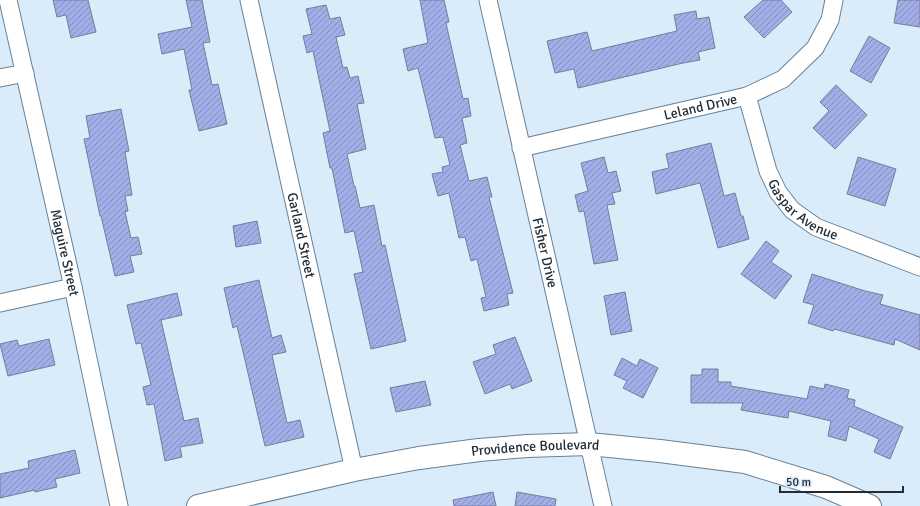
<svg xmlns="http://www.w3.org/2000/svg" width="920" height="506" font-family="Signika,sans-serif">
  <style>
    .building { fill: url(#building-hatch); stroke: #767d99 }
    .lines { fill: none; stroke-linecap: round; stroke-linejoin: round }
    .minor-casing { stroke: #678197; stroke-width: 19 }
    .secondary-casing { stroke: #678197; stroke-width: 24 }
    .minor { stroke: #fff; stroke-width: 17 }
    .secondary { stroke: #fff; stroke-width: 22 }
    .labels { text-anchor: middle; stroke-width: 3; stroke-linejoin: round; paint-order: stroke }
    .street-label { font-size: 14px; fill: #222d36; stroke: #daebfa }
  </style>
  <defs>
    <pattern id="building-hatch" width="6" height="6" patternUnits="userSpaceOnUse"><rect width="6" height="6" fill="#a1aee7"/><path d="M-1 1l2-2M0 6l6-6M5 7l2-2" fill="none" stroke="#838ebc"/></pattern>
  </defs>
  <rect width="100%" height="100%" fill="#daebfa"/>
  <!-- building -->
  <path class="building" d="M53,0H88L96,32L71,38L66,15L57,17Z
    M186,0H202L210,42L203,43L212,85L218,84L227,124L199,131L189,90H192L184,49L162,54L158,34L192,27Z
    M420,0H444L449,22L446,23L463,99L468,98L471,116L462,118L467,143L460,145L469,181L487,177L492,197H489L513,293L507,294L509,305L484,311L481,298L486,297L477,259L471,261L465,237L459,238L449,193L438,196L432,174L443,172L442,167L450,165L443,137L435,138L418,68L408,71L403,49L428,43Z
    M763,0H781L792,12L764,38L744,17Z
    M898,0H920V27L894,23Z
    M326,5L330,19L340,17L345,35L336,37L343,68L347,67L350,78L358,76L364,103L357,104L366,149L347,154L354,186H355L360,208L374,205L382,246L385,245L406,341L371,349L354,274L363,272L354,231L345,233L332,168H330L323,133L330,131L313,51L307,53L303,36L312,34L306,9Z
    M696,11L697,19L709,17L715,48L698,52L700,60L683,63L578,88L574,69L555,73L547,41L587,32L592,51L677,31L674,15Z
    M869,36L890,48L871,83L850,71Z
    M836,85L867,115L835,149L813,128L829,111L820,102Z
    M121,109L129,151L125,152L132,195L125,196L128,211L125,212L131,238L138,237L142,254L130,256L134,272L115,276L101,216H100L84,139L90,138L86,116Z
    M711,143L724,196L735,193L741,216H743L749,239L718,248L700,183L656,194L652,172L669,168L666,154Z
    M604,157L608,173L616,171L621,191L612,193L615,204L607,205L618,260L594,264L584,211L579,212L575,195L588,191L581,163Z
    M858,157L896,169L885,206L847,194Z
    M257,221L261,243L236,247L233,226Z
    M766,241L779,251L771,262L792,276L775,299L741,274Z
    M812,274L865,291L883,295L880,304L920,315V350L895,339L894,345L834,329L833,331L808,323L814,305L803,302Z
    M259,280L272,338L281,335L286,352L272,355L287,423L300,420L304,437L265,446L237,326L233,328L224,288Z
    M625,292L632,331L611,335L604,296Z
    M177,293L182,315L161,320L184,421L198,418L203,443L180,447L182,457L165,461L154,404L147,405L143,387L151,385L141,343L136,344L127,305Z
    M515,337L532,381L512,389L510,384L485,394L473,362L496,354L493,345Z
    M49,339L55,365L8,376L0,344L17,340L19,346Z
    M622,358L637,366L640,359L658,368L643,398L623,388L627,381L614,375Z
    M702,369H718V382H731V386L807,399L810,386L824,389L825,384L849,390L847,398L855,400L854,406L903,427L890,459L874,452L879,439L849,426L846,441L828,436L831,421L789,411L788,418L741,410L743,403H691V375H702Z
    M425,381L431,405L396,412L390,388Z
    M75,450L80,473L55,479L57,487L35,492V490L0,498V474L29,468L28,461Z
    M493,492L496,506H454L453,500Z
    M517,492L556,499L555,506H515Z"/>
  <g class="lines">
    <defs>
      <g id="minor">
        <path id="s1" d="M8,0L73,287L119,506"/>
        <path id="s2" d="M249,0L354,470"/>
        <path id="s3" d="M488,0L603,506"/>
        <path d="M0,78L25,73"/>
        <path id="s4" d="M747,96L768,171L778,192L792,210L816,227L920,267"/>
        <path id="s5" d="M521,148L747,96L783,79L815,48L830,20L834,0"/>
        <path d="M0,303L73,287"/>
      </g>
      <g id="secondary">
        <path id="s6" d="M198,506L354,470L419,458L479,450L527,446L589,444L660,451L745,462L826,487L870,506"/>
      </g>
    </defs>
    <!-- minor casing -->
    <use href="#minor" class="minor-casing"/>
    <!-- secondary casing -->
    <use href="#secondary" class="secondary-casing"/>
    <!-- minor -->
    <use href="#minor" class="minor"/>
    <!-- secondary -->
    <use href="#secondary" class="secondary"/>
  </g>
  <g class="labels">
    <!-- street labels -->
    <g class="street-label">
      <text dy="5" stroke="none"><textPath href="#s5" startOffset="184">Leland Drive</textPath></text>
      <text dy="5" stroke="none"><textPath href="#s4" startOffset="132">Gaspar Avenue</textPath></text>
      <text dy="5" stroke="none"><textPath href="#s2" startOffset="241">Garland Street</textPath></text>
      <text dy="5" stroke="none"><textPath href="#s1" startOffset="259">Maguire Street</textPath></text>
      <text dy="5" stroke="none"><textPath href="#s3" startOffset="259">Fisher Drive</textPath></text>
      <text dy="5" stroke="none"><textPath href="#s6" startOffset="343">Providence Boulevard</textPath></text>
    </g>
  </g>
  <!-- scale -->
  <path d="M780 486v6h123v-6" fill="none" stroke="#222d36" stroke-width="2"/>
  <text x="786" y="486" font-size="12" fill="#222d36" stroke="#daebfa" stroke-width="3" paint-order="stroke">50 m</text>
</svg>
